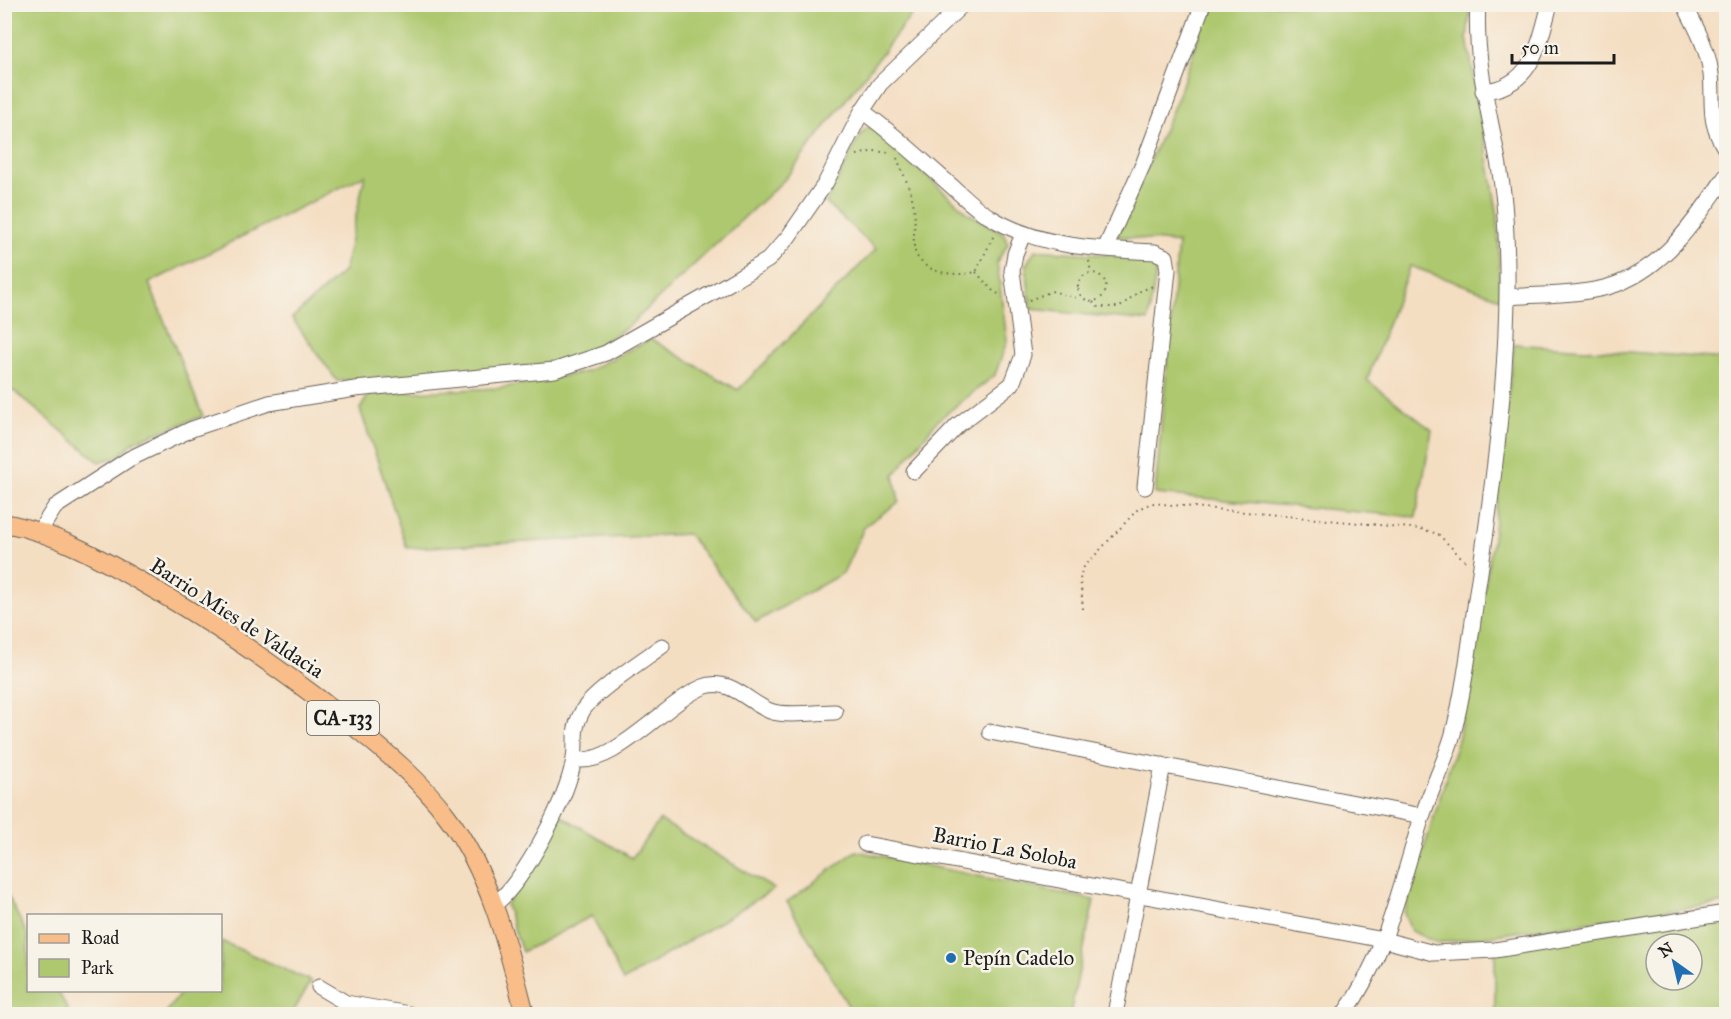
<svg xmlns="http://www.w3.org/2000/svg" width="1731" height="1019" font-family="'IM FELL Great Primer',serif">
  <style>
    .green { fill: #adc86e; stroke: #647245; stroke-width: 1.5; fill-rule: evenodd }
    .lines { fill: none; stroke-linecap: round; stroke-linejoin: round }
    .minor-casing { stroke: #686056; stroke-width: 17 }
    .major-casing { stroke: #686056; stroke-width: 20 }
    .path { stroke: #686056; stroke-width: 2; stroke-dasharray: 1.5 4.5; stroke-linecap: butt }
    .minor { stroke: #fff; stroke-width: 15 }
    .major { stroke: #f8bd88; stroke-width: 18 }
    .poi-dot { fill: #1f6fb2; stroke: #f7f3e8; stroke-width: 2 }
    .labels { text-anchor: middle; stroke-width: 5; stroke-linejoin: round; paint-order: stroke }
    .shield { fill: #f7f3e8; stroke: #5e5c59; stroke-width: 1.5 }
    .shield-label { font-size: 20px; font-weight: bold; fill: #1c1c1c }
    .street-label { font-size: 21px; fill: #1c1c1c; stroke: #f7f3e8 }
    .poi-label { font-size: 21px; fill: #1c1c1c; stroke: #f7f3e8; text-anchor: start }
  </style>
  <rect width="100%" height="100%" fill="#f7f3e8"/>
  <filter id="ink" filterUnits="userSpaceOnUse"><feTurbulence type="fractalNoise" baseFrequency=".0167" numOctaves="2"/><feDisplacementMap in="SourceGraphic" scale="12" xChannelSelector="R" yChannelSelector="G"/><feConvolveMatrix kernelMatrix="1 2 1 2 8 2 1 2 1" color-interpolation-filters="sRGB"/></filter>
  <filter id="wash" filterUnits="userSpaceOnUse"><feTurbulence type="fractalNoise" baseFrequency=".008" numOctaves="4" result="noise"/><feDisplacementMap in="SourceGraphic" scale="24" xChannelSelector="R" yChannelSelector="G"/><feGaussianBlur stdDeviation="1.35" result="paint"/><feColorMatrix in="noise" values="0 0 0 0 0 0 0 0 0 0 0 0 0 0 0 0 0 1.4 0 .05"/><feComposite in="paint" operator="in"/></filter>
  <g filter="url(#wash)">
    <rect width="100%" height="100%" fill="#f4dec2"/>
    <!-- green -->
    <path class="green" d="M4,5H919L785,179L629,326L580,357L536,366L337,381L292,318L344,271L365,175L149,283L203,416L135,441L117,457L99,462L15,392L5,387Z
      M1209,5H1471L1467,38L1498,216L1500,298L1410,266L1367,380L1432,430L1416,517L1155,494L1178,243L1117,236L1178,97Z
      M871,127L968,213L1004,234L1008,244L997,262L1007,341L995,375L937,421L894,475L899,502L865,526L843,573L756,622L688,534L407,548L360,409L369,394L500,388L585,372L651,339L738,390L876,249L826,203L859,138L865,129Z
      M1035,250L1151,258L1157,266L1148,321L1031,309L1026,265Z
      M1514,344L1726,359V903L1437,943L1411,931L1404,913L1459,736L1493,539Z
      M560,815L632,858L660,820L774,889L623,981L592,916L522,952L506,905Z
      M856,851L1094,900L1070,1014H853L787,902Z
      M4,888L28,936V990L58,991L70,1014H5Z
      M1726,913V1014H1495V950ZM1656,944H1692V980H1656Z
      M221,941L311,981L292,1014H165L182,991L220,990Z"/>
  </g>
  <g filter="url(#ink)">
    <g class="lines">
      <defs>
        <path id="minor" d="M1684,4C1696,27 1708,49 1711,74C1714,106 1707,121 1726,150
          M1483,91C1533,87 1539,44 1550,4
          M862,111C892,132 919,158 947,182C961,194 974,208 990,217C1040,248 1098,249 1155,252L1166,257L1168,270L1145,487
          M1105,249L1144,162L1203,4
          M1507,297C1542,294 1584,296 1617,284C1667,265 1697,218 1726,176
          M914,471L958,425L1012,384L1023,355L1012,271L1015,254L1023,234
          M39,532L55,507L129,459L192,429L269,403L355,389L555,370L606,353L719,289L768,260L789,236L825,184L862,111L880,84L963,4
          M990,732L1422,816
          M574,759C612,769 665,703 703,687C729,676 749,703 770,711C785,717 819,712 835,712
          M865,844L1384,940L1434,953L1495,950L1726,913
          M493,906C525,881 567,799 574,759C577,738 571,732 583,710C595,691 642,661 662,646
          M319,987L346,1003L409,1014
          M1115,1014L1163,765
          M1344,1014C1387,955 1400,885 1422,817C1431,789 1445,762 1453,734C1466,683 1471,631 1479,579C1497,460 1513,337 1505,216C1501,144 1473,77 1478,4"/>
        <path id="major" d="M4,523C59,533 110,564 157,591C224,630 285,672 345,719C382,749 419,778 447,816C490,873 508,947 525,1014"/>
      </defs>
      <!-- minor casing -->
      <use href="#minor" class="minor-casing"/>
      <!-- major casing -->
      <use href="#major" class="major-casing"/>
      <!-- path -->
      <path class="path" d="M857,155L874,151L892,153
        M897,158C903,174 912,191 914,208C916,220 913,233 914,246C917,274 955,277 976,272L994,235
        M1089,261L1091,273
        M976,272L992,290L1000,295
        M1078 287a14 14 0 1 1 28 0a14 14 0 1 1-28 0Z
        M1029,300L1053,291L1074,298L1080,295
        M1093,302L1098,307H1120L1138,292L1153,286
        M1083,609L1080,576L1084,567L1138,509L1152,503L1421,529L1438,534L1466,562"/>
      <!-- minor -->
      <use href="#minor" class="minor"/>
      <!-- major -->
      <use href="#major" class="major"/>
    </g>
  </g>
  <!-- markers -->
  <circle class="poi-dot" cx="951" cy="958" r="6"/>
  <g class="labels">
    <!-- shield labels -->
    <rect class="shield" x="307" y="701" width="72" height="34" rx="4.5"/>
    <g class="shield-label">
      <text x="343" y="725">CA-133</text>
    </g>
    <!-- street labels -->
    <g class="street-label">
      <text transform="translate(237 618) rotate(33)" y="7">Barrio Mies de Valdacia</text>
      <text transform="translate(1005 848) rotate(11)" y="7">Barrio La Soloba</text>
    </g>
    <!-- poi labels -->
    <g class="poi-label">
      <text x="963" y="965">Pepín Cadelo</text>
    </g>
  </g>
  <!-- margin -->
  <rect width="1731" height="1019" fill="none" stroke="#f7f3e8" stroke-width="24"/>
  <!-- legend -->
  <rect x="27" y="914" width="195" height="78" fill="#f7f3e8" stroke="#9f9d96" stroke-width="1.5"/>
  <rect x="39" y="934" width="30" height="9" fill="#f8bd88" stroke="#9f9d96" stroke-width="1.5"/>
  <text x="81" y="944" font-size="18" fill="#1c1c1c">Road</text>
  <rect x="39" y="959" width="30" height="18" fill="#adc86e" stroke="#9f9d96" stroke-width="1.5"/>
  <text x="81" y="974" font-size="18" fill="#1c1c1c">Park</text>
  <!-- north arrow -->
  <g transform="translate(1674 962) rotate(326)"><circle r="28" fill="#f7f3e8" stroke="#9f9d96" stroke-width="1.5"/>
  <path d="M0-4.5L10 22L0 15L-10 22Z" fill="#1f6fb2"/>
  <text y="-9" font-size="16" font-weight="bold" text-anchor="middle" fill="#1c1c1c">N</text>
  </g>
  <!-- scale -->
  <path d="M1512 54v9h102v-9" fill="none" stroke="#1c1c1c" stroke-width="3"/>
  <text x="1521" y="54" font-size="18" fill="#1c1c1c" stroke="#f7f3e8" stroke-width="4.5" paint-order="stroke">50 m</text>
</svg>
